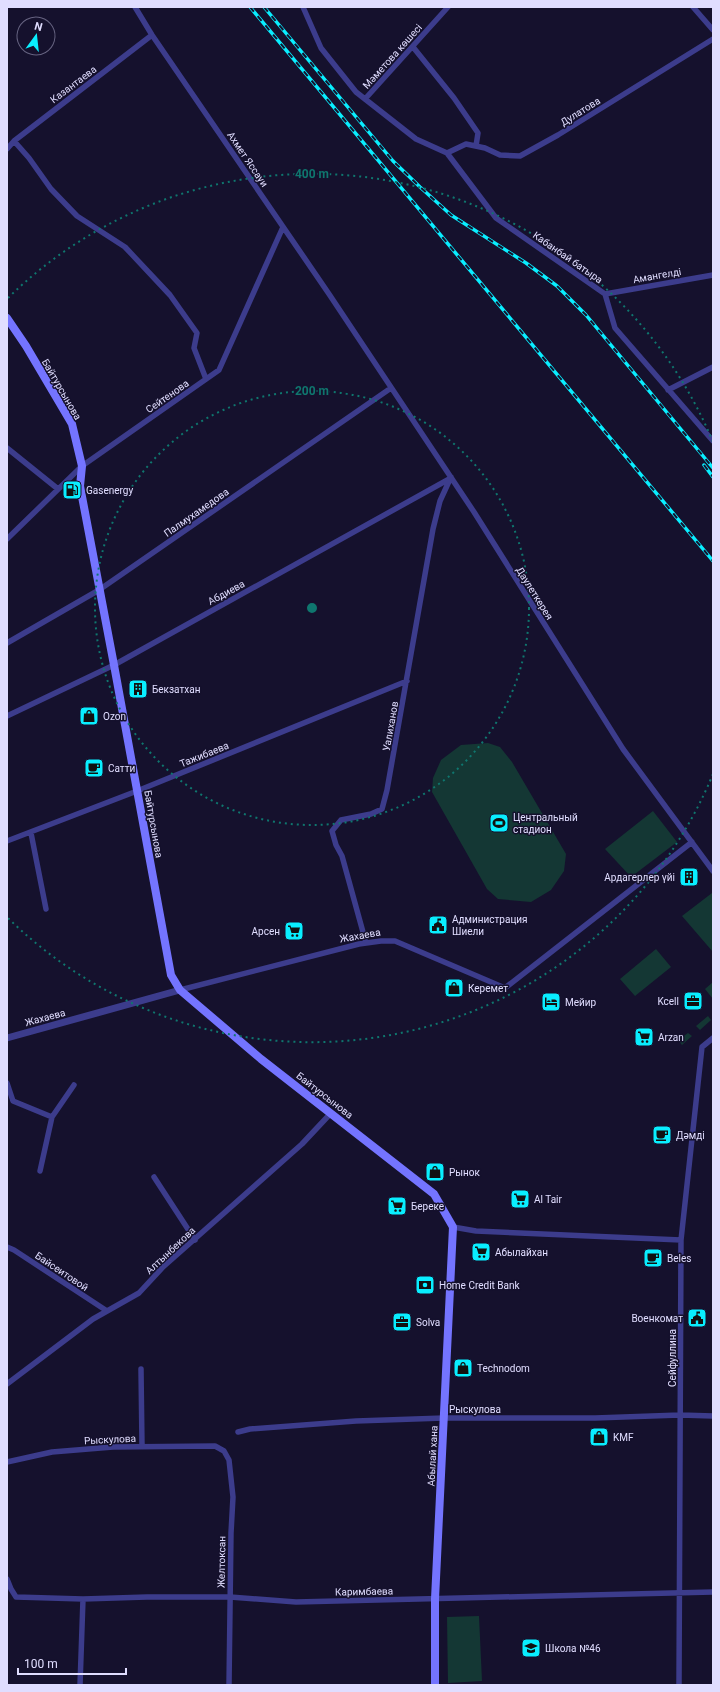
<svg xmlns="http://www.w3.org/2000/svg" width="720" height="1692" font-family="Roboto,sans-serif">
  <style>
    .green { fill: #143734 }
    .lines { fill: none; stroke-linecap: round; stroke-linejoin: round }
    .minor { stroke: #3c3c8c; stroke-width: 5.5 }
    .tertiary { stroke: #3c3c8c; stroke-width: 7 }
    .secondary { stroke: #7474ff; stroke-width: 8 }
    .rail-casing { stroke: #09eeff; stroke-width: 3.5 }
    .rail { stroke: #15112d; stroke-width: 2; stroke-dasharray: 6; stroke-linecap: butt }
    .ring { fill: none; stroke: #0f766e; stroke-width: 2; stroke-dasharray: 2 4 }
    .labels { text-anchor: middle; stroke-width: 3; stroke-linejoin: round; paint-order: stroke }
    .street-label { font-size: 10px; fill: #e0ddff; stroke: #15112d }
    .poi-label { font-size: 10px; fill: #e0ddff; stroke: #15112d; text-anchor: start }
    .centre { fill: #0f766e; stroke: #15112d; stroke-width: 2 }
    .ring-label { font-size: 12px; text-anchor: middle; font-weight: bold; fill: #0f766e; stroke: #15112d; stroke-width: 3; stroke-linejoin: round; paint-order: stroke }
  </style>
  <rect width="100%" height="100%" fill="#15112d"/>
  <!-- green -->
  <path class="green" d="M488,743L500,747L512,762L566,854L564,871L551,890L531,902L498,899L487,889L432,792L433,778L441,760L461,745Z
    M653,811L677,842L631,877L605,849Z
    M712,893H713V952L682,916Z
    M656,949L671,967L635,996L620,979Z
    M713,982V999L705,989Z
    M708,1016L711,1020L700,1030L696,1026Z
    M688,1033L692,1036L682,1045L678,1040Z
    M479,1616L482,1681L448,1683L447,1617Z"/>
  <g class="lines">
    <!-- minor -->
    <path class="minor" d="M135,7L152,35L329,294L474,512L623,749L713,871
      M303,7L321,48L356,92L416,139L447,153L496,218L605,294L615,328L713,441
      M693,7L713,30
      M413,47L454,98L478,133L476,146
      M365,99L448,7
      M14,141L29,158L51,189L77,216L125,247L170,295L197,333L194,348L206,379
      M7,149L14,141L152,35
      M447,153L466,144L485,148L500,155L520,156L558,135L713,39
      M605,294L713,275
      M668,390L713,367
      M7,448L58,489
      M7,539L82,466L219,370L283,227
      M7,643L99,590L391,388
      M7,716L114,665L451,478
      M31,833L46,909
      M7,841L137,791L407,681
      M366,943L342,856L336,845L332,831L341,820L371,814L382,809L387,790L433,529L440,501L451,477
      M180,990L359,944L381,941H395L505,988L692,842
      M7,1083L13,1101L52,1117L74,1085
      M40,1171L52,1117
      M154,1177L195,1240
      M453,1227L476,1231L681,1240
      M7,1247L14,1250L107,1311
      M141,1369L142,1446
      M7,1384L93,1319L139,1293L163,1267L302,1144L331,1113
      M238,1432L250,1429L356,1421L444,1418H595L680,1415L713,1416
      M7,1462L52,1452L113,1447L215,1446L224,1451L229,1460L233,1497L231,1533L229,1685
      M7,1579L11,1589L16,1597L83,1599L147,1597H230L296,1602L713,1592
      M80,1685L83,1599
      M679,1685L681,1240L702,1047L713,1038"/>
    <!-- tertiary -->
    <path class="tertiary" d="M7,1038L180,990"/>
    <!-- secondary -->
    <path class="secondary" d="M7,318L26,346L72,424L82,466L80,486L114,665L171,975L180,990L261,1059L434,1194L453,1227L435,1599V1685"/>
    <defs>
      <path id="rail" d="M250,7L713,561
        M264,7L393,161L420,187L451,215L526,263L557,286L586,315L713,468
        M704,465L713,477"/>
    </defs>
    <!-- rail casing -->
    <use href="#rail" class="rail-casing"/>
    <!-- rail -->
    <use href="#rail" class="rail"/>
  </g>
  <!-- distance rings -->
  <g class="ring">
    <circle cx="312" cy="608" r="217"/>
    <path d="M713 774A434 434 0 0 1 8 918M8 298A434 434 0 0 1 713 442"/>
  </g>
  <!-- icons -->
  <defs>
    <symbol id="fuel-square" viewBox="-11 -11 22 22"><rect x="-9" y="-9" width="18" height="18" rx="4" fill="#09eeff" stroke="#15112d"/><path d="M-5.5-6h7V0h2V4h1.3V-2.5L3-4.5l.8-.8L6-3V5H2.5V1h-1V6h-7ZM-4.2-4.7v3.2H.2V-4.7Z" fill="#111"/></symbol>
    <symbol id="building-square" viewBox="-11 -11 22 22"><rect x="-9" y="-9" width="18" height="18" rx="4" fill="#09eeff" stroke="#15112d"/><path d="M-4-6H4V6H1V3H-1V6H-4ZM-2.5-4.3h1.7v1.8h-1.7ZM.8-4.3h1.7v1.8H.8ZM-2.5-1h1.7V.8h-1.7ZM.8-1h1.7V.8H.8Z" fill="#111"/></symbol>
    <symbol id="shop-square" viewBox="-11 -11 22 22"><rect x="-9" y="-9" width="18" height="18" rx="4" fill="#09eeff" stroke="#15112d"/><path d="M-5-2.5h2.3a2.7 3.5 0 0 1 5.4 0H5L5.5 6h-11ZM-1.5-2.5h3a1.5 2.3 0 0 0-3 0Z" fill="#111"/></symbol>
    <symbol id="cafe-square" viewBox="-11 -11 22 22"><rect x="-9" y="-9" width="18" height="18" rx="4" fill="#09eeff" stroke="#15112d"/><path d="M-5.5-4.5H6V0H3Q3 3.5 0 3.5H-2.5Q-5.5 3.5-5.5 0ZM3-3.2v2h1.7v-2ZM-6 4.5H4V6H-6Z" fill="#111"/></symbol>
    <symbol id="stadium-square" viewBox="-11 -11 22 22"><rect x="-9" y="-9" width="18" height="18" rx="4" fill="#09eeff" stroke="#15112d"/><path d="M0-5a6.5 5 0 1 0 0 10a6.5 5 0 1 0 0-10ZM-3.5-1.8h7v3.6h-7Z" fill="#111"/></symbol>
    <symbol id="civic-square" viewBox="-11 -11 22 22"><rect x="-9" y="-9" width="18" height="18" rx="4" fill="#09eeff" stroke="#15112d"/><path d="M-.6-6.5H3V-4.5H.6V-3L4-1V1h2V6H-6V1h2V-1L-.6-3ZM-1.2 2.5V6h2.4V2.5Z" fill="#111"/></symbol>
    <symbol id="supermarket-square" viewBox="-11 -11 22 22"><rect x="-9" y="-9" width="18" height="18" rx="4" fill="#09eeff" stroke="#15112d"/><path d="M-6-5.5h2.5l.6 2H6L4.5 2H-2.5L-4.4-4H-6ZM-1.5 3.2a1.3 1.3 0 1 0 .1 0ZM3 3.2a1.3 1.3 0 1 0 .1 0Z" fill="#111"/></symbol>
    <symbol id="office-square" viewBox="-11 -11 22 22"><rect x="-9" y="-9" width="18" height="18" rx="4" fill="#09eeff" stroke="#15112d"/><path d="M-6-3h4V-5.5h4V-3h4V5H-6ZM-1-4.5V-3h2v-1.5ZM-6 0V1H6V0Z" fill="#111"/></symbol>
    <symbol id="hotel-square" viewBox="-11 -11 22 22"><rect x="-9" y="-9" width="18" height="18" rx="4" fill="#09eeff" stroke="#15112d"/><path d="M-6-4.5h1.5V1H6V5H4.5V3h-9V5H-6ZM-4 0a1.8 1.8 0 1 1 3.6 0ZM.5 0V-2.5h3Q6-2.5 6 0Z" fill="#111"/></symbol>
    <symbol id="bank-square" viewBox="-11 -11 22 22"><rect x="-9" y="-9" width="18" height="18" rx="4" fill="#09eeff" stroke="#15112d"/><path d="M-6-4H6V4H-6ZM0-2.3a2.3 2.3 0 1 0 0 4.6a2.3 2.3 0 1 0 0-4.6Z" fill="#111"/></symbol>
    <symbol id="school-square" viewBox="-11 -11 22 22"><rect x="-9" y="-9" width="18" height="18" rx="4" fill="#09eeff" stroke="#15112d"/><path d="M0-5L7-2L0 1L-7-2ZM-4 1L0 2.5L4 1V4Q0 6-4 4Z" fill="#111"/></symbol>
  </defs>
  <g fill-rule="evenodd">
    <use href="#fuel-square" x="61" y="479" width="22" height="22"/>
    <use href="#building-square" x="127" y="678" width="22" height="22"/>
    <use href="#shop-square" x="78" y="705" width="22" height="22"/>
    <use href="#cafe-square" x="83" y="757" width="22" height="22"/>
    <use href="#stadium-square" x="488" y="812" width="22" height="22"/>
    <use href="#building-square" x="678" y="866" width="22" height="22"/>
    <use href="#civic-square" x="427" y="914" width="22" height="22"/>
    <use href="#supermarket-square" x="283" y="920" width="22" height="22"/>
    <use href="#shop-square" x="443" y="977" width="22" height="22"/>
    <use href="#office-square" x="682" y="990" width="22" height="22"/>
    <use href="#hotel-square" x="540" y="991" width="22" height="22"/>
    <use href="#supermarket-square" x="633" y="1026" width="22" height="22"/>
    <use href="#cafe-square" x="651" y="1124" width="22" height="22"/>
    <use href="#shop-square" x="424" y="1161" width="22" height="22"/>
    <use href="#supermarket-square" x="509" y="1188" width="22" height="22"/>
    <use href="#supermarket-square" x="386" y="1195" width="22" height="22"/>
    <use href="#supermarket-square" x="470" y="1241" width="22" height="22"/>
    <use href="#cafe-square" x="642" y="1247" width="22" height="22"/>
    <use href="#bank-square" x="414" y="1274" width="22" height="22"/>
    <use href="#civic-square" x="686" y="1307" width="22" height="22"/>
    <use href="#office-square" x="391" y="1311" width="22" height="22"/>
    <use href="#shop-square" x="452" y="1357" width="22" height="22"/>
    <use href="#shop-square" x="588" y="1426" width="22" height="22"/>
    <use href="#school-square" x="520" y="1637" width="22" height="22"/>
  </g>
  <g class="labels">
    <!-- street labels -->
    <g class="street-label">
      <text transform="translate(392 56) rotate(-48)" y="4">Мәметова көшесі</text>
      <text transform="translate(73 84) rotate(-37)" y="4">Казантаева</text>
      <text transform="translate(580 111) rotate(-32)" y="4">Дулатова</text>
      <text transform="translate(248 159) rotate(56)" y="4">Ахмет Яссауи</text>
      <text transform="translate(568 257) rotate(35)" y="4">Кабанбай батыра</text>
      <text transform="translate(657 275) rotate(-10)" y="4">Амангелді</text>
      <text transform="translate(62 389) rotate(60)" y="4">Байтурсынова</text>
      <text transform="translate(167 396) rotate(-35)" y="4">Сейтенова</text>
      <text transform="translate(196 512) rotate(-35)" y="4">Палмухамедова</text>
      <text transform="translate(226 592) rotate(-29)" y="4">Абдиева</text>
      <text transform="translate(535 593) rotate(58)" y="4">Даулеткерея</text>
      <text transform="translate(390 726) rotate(-80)" y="4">Уалиханов</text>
      <text transform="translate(204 754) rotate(-22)" y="4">Тажибаева</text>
      <text transform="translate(154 824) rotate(80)" y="4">Байтурсынова</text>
      <text transform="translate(360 935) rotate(-10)" y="4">Жахаева</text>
      <text transform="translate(45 1017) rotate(-15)" y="4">Жахаева</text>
      <text transform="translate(325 1095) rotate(38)" y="4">Байтурсынова</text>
      <text transform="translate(170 1250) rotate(-43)" y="4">Алтынбекова</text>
      <text transform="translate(62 1271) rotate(34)" y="4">Байсеитовой</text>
      <text transform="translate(672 1358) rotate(-90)" y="4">Сейфуллина</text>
      <text x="475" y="1413">Рыскулова</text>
      <text transform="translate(110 1439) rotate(-3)" y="4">Рыскулова</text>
      <text transform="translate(432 1456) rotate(-87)" y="4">Абылай хана</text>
      <text transform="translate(221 1562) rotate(-89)" y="4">Желтоксан</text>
      <text transform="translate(364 1591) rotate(-1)" y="4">Каримбаева</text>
    </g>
    <!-- poi labels -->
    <g class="poi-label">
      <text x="86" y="494">Gasenergy</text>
      <text x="152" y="693">Бекзатхан</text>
      <text x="103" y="720">Ozon</text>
      <text x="108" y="772">Сатти</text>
      <text x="513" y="821">Центральный<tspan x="513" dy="12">стадион</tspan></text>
      <text x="675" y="881" text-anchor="end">Ардагерлер үйі</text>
      <text x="452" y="923">Администрация<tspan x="452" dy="12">Шиели</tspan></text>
      <text x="280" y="935" text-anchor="end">Арсен</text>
      <text x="468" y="992">Керемет</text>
      <text x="679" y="1005" text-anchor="end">Kcell</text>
      <text x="565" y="1006">Мейир</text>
      <text x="658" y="1041">Arzan</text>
      <text x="676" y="1139">Дәмді</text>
      <text x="449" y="1176">Рынок</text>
      <text x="534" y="1203">Al Tair</text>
      <text x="411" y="1210">Береке</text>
      <text x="495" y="1256">Абылайхан</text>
      <text x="667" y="1262">Beles</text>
      <text x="439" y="1289">Home Credit Bank</text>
      <text x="683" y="1322" text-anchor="end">Военкомат</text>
      <text x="416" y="1326">Solva</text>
      <text x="477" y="1372">Technodom</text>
      <text x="613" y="1441">KMF</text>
      <text x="545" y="1652">Школа №46</text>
    </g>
  </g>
  <circle cx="312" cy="608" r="6" class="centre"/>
  <g class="ring-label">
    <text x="312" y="178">400 m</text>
    <text x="312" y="395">200 m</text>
  </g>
  <!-- border -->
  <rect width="720" height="1692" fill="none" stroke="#e0ddff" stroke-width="16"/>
  <!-- north arrow -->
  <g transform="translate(36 36) rotate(15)"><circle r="19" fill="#15112d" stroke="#666381"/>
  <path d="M0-3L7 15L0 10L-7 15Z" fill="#09eeff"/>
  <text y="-6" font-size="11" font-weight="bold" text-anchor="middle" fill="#e0ddff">N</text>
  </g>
  <!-- scale -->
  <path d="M18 1668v6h108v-6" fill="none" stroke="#e0ddff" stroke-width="2"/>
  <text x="24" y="1668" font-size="12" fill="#e0ddff" stroke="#15112d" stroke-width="3" paint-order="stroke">100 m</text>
</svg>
